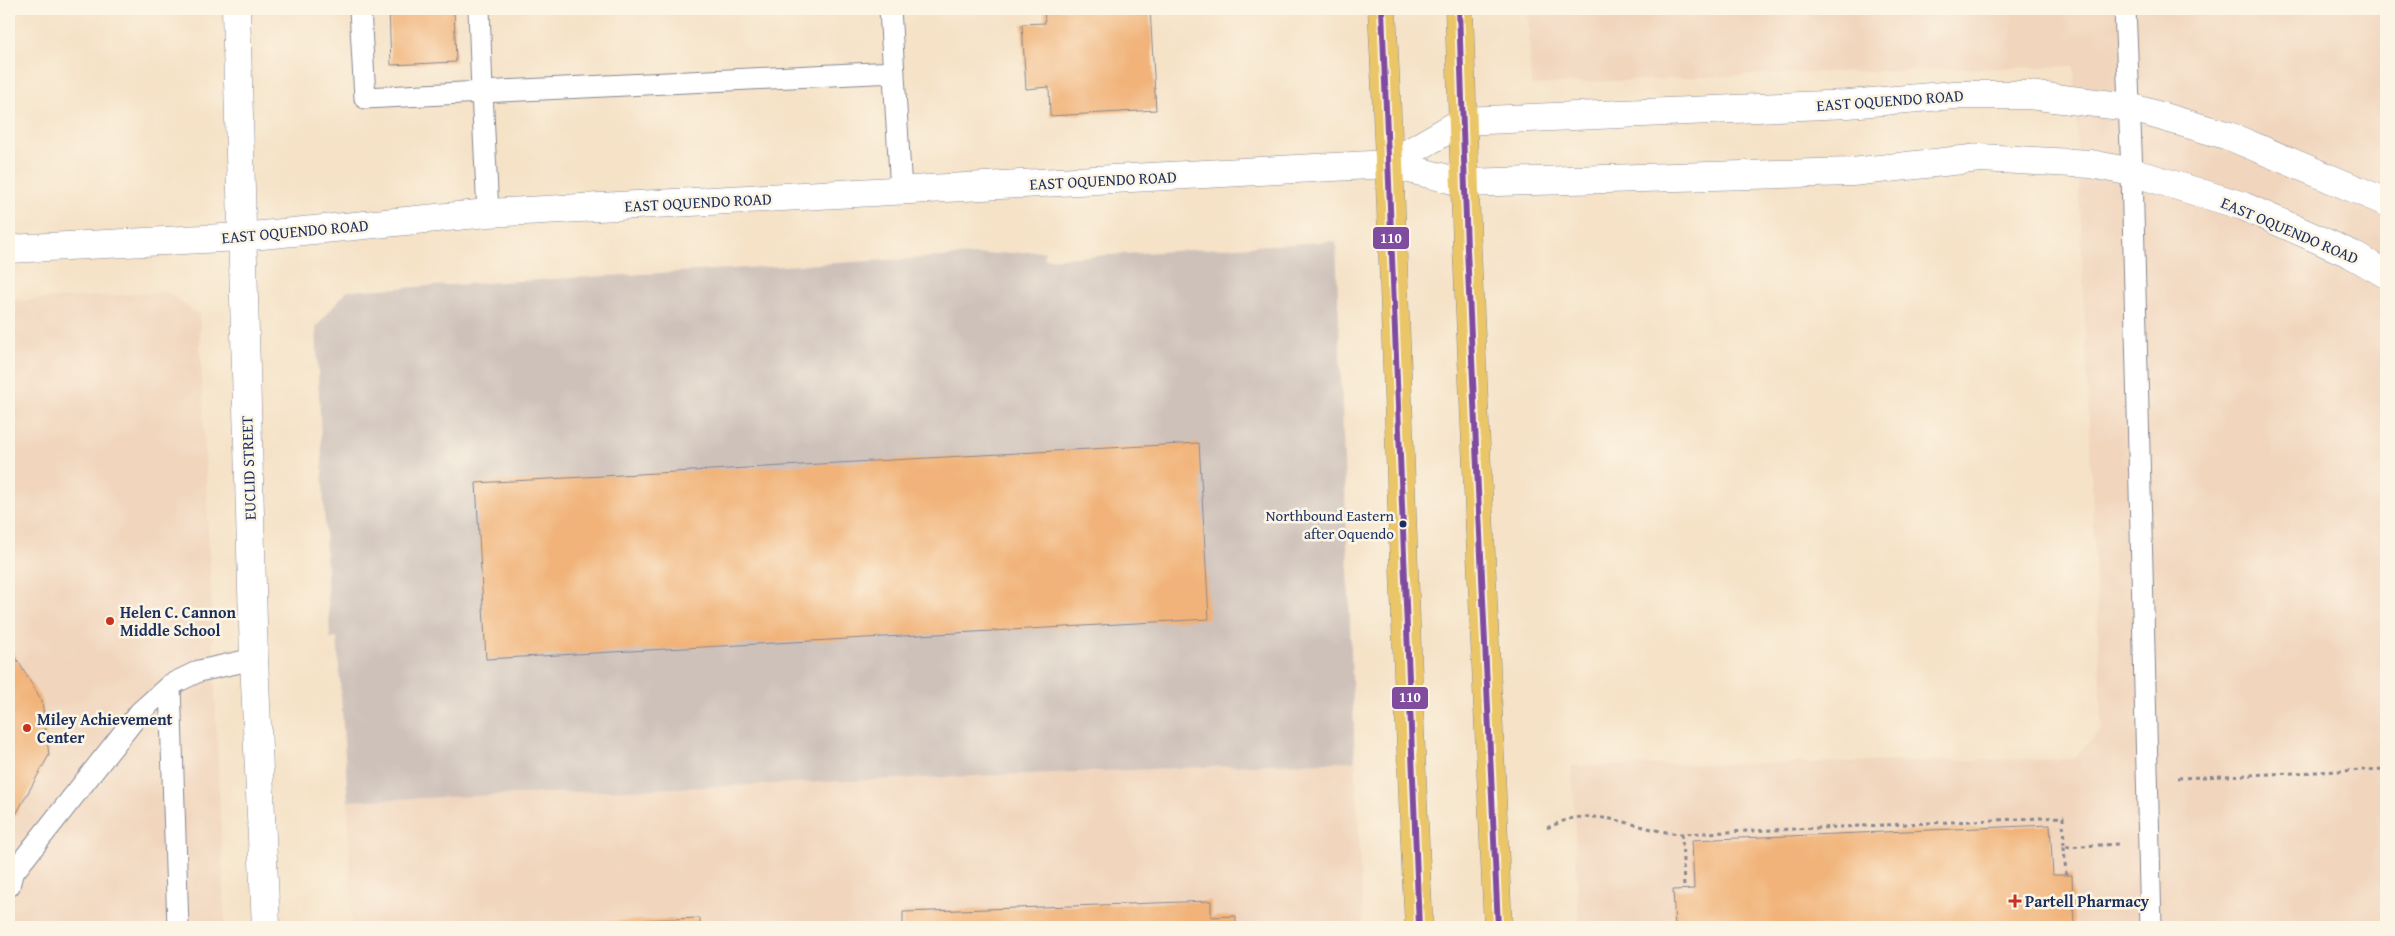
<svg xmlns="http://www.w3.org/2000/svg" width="2395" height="936" font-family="'Gentium Book Plus',serif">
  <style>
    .built { fill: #f1d5bd }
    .industrial { fill: #cec1ba }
    .building { fill: #f1b379 }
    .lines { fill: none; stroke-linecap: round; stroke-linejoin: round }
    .lane-casing { stroke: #888892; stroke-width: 23 }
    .street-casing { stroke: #888892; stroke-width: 29 }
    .primary-casing { stroke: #888892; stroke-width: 29 }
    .path { stroke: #888892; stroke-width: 3; stroke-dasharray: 4 4; stroke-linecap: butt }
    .lane { stroke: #fff; stroke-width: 21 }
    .street { stroke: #fff; stroke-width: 28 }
    .primary { stroke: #ebc669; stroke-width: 28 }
    .bus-1-casing { stroke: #fcf5e5; stroke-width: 10 }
    .bus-1 { stroke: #804c9e; stroke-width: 6 }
    .bus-dot { fill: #1b2f5e; stroke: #fcf5e5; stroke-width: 2 }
    .poi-dot { fill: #c8321e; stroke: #fcf5e5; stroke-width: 2 }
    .labels { text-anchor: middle; stroke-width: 5; stroke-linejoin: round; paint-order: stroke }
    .bus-label { font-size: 15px; fill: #1b2f5e; stroke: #fcf5e5; text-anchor: end }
    .street-label { font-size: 16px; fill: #1b2f5e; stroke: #fcf5e5 }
    .poi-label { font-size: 16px; font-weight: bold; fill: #1b2f5e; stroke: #fcf5e5; text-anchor: start }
    .line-badge { stroke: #fcf5e5; stroke-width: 2 }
    .badge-label { font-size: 14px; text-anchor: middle; font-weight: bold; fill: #fff }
  </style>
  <rect width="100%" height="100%" fill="#fcf5e5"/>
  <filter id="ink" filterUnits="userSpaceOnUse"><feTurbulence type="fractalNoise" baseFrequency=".02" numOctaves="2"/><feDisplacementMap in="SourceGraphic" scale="10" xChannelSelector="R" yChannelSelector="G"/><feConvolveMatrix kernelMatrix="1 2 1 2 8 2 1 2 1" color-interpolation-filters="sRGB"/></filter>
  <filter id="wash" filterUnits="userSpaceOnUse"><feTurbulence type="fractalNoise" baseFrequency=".0096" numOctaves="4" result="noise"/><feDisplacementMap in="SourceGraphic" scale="20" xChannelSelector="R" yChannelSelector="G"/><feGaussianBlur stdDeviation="1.12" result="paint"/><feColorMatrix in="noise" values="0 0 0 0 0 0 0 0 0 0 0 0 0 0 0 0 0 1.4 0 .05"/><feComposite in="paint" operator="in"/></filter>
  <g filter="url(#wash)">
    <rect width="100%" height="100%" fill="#f5e2c7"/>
    <!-- built -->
    <path class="built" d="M1528,9H2386V927H1579L1572,766L2073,759L2102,729L2074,66L1796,73L1531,85Z
      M168,292L199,315L225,927H9V301Z
      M1355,761L1363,927H352L348,801Z"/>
    <!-- industrial -->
    <path class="industrial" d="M1336,241L1355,761L348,801L337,637L330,638L316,327L347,291L1044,251L1045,259Z"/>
    <g id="blocks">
      <!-- building -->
      <path class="building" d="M389,9H454L456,62L391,65Z
        M1044,9H1150L1156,110L1050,116L1049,87L1026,89L1022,24L1045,23Z
        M1199,443L1209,619L486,659L476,483Z
        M9,646L42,701L49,755L14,818L9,822Z
        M2050,825L2053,875H2072L2074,927H1675L1673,890L1694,889L1692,840Z
        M1211,901V917L1236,916V927H903V912Z
        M700,918V927H478V926Z"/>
    </g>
  </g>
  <g filter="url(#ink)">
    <use href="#blocks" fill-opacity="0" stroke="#888892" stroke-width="1"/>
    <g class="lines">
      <defs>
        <path id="lane" d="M360,9L365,98L482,92L488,213
          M479,9L482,92L894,72
          M890,9L901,191
          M2125,9L2132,172L2151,927
          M170,685L178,927
          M9,886L12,874L140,712L170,685L199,671L254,659"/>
        <path id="street" d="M236,9L254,659L266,927
          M1389,164L1463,121L1848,104L1954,95H2029L2129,107L2229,136L2386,202
          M9,249L242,237L488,213L1389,164L1465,183L1852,172L1980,158L2091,164L2132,172L2243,206L2351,254L2386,274"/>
        <path id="primary" d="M1382,9C1398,315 1403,621 1419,927
          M1459,9L1467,249L1498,927"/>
      </defs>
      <!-- lane casing -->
      <use href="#lane" class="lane-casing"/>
      <!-- street casing -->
      <use href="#street" class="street-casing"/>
      <!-- primary casing -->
      <use href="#primary" class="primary-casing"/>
      <!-- path -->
      <path class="path" d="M2178,778L2386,769
        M1547,828C1554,825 1562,821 1569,819C1607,810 1645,832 1682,834L2063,817L2064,847L2118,844
        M1682,834L1684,889
        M2064,847L2066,875"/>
      <!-- lane -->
      <use href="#lane" class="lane"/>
      <!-- street -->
      <use href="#street" class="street"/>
      <!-- primary -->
      <use href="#primary" class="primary"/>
      <defs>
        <path id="bus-1" d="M1382,9L1419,927
          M1459,9L1467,249L1498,927"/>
      </defs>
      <!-- bus-1 casing -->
      <use href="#bus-1" class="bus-1-casing"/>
      <!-- bus-1 -->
      <use href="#bus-1" class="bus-1"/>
    </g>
  </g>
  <!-- markers -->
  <circle class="bus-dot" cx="1403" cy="524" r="4.5"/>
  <g class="poi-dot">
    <circle cx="110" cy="621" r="5"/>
    <circle cx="27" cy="728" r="5"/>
    <path d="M2012.5 893.5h5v5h5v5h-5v5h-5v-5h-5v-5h5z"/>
  </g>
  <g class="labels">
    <!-- bus labels -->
    <g class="bus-label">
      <text x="1394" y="521">Northbound Eastern<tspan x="1394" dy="18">after Oquendo</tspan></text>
    </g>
    <!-- street labels -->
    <g class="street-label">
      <text transform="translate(1890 100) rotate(-4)" y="6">EAST OQUENDO ROAD</text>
      <text transform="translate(1103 180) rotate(-3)" y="6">EAST OQUENDO ROAD</text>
      <text transform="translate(698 202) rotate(-3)" y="6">EAST OQUENDO ROAD</text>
      <text transform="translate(2290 230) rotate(23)" y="6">EAST OQUENDO ROAD</text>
      <text transform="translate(295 231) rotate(-5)" y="6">EAST OQUENDO ROAD</text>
      <text transform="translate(248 468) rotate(-92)" y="6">EUCLID STREET</text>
    </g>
    <!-- poi labels -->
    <g class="poi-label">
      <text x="120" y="618">Helen C. Cannon<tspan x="120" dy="18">Middle School</tspan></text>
      <text x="37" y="725">Miley Achievement<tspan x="37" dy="18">Center</tspan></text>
      <text x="2025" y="907">Partell Pharmacy</text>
    </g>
  </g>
  <g class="line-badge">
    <rect x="1372" y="226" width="38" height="24" rx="5" fill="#804c9e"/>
    <rect x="1391" y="686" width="38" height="24" rx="5" fill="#804c9e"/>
  </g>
  <g class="badge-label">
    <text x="1391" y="243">110</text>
    <text x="1410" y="702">110</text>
  </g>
  <!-- margin -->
  <rect width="2395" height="936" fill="none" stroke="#fcf5e5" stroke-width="30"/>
</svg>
